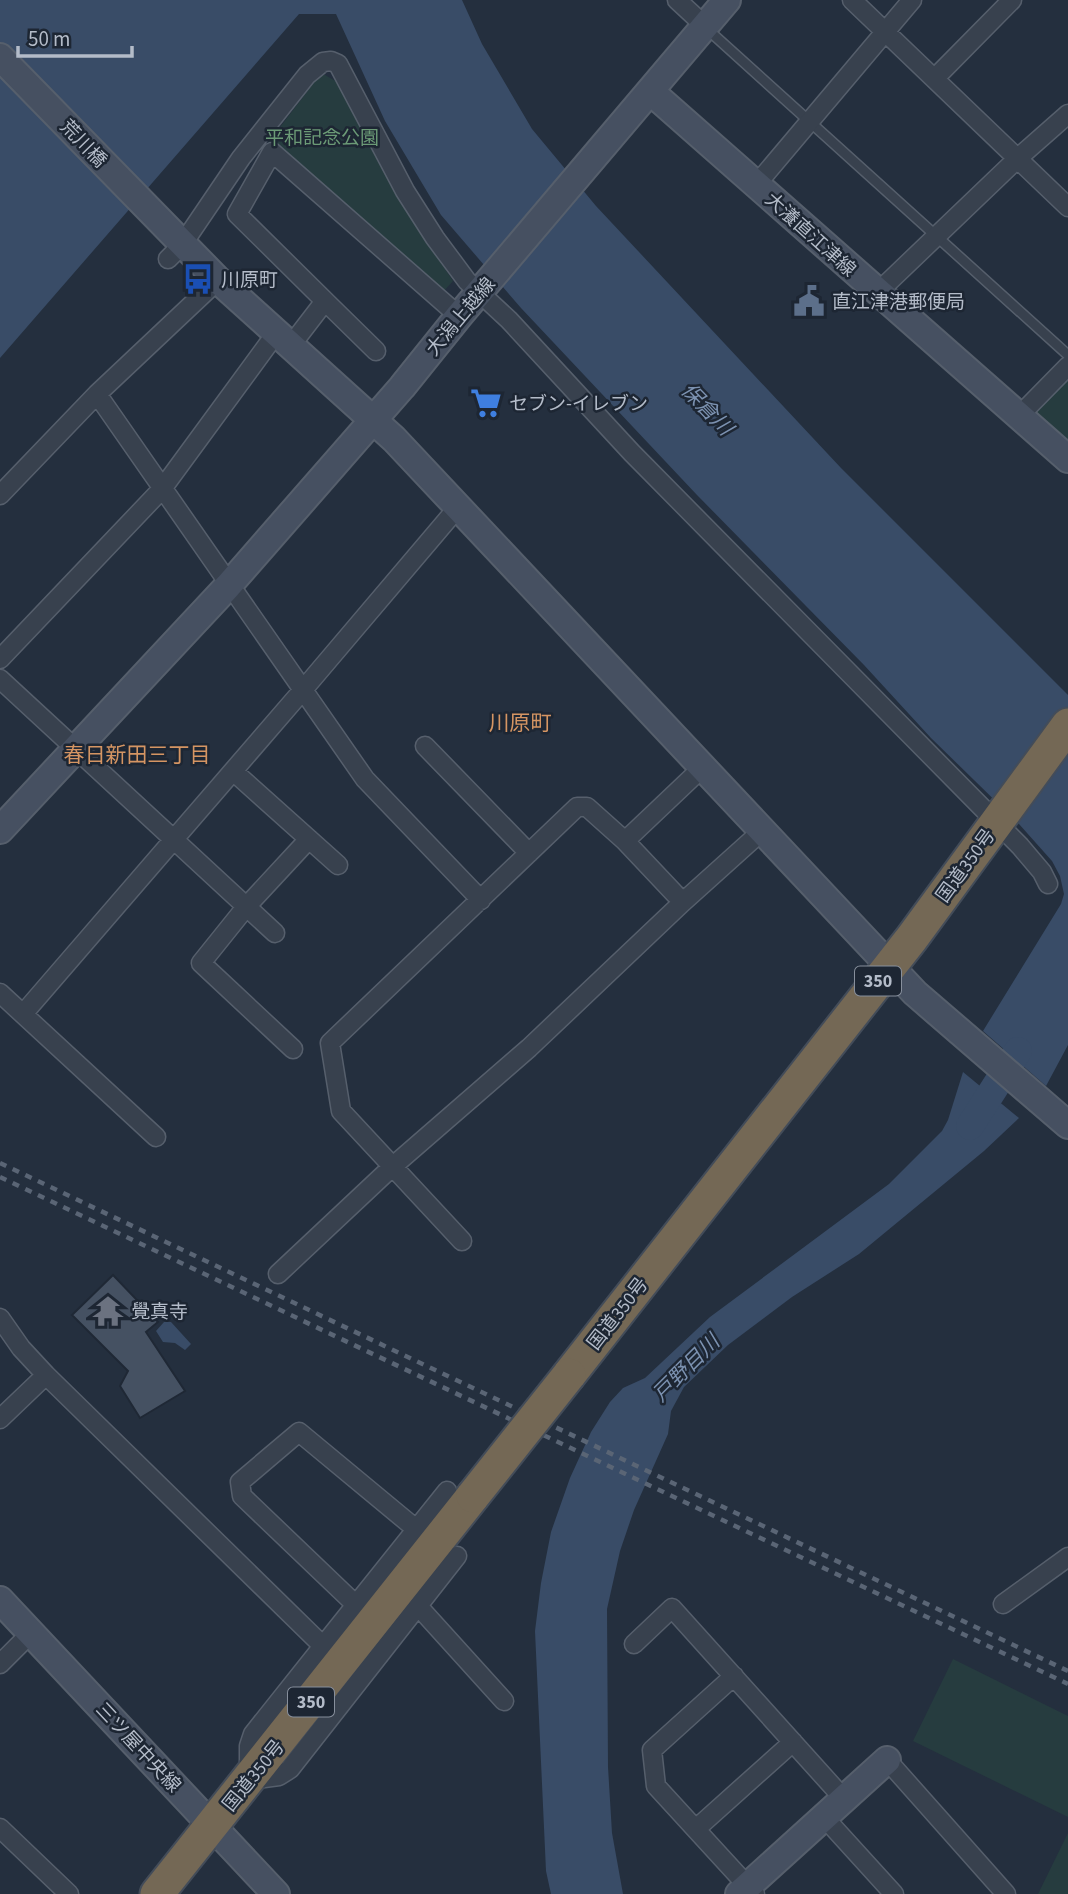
<svg xmlns="http://www.w3.org/2000/svg" width="1068" height="1894" font-family="'Source Sans 3','Noto Sans JP',sans-serif">
  <style>
    .green { fill: #263c3f }
    .water { fill: #394c67 }
    .lines { fill: none; stroke-linecap: round; stroke-linejoin: round }
    .river { stroke: #394c67; stroke-width: 28 }
    .building { fill: #455162; stroke: #1f2835; stroke-width: 2 }
    .lane-casing { stroke: #565f6c; stroke-width: 12 }
    .street-casing { stroke: #565f6c; stroke-width: 21 }
    .secondary-casing { stroke: #565f6c; stroke-width: 30 }
    .highway-casing { stroke: #434c59; stroke-width: 37 }
    .lane { stroke: #38414e; stroke-width: 9 }
    .street { stroke: #38414e; stroke-width: 18 }
    .secondary { stroke: #465061; stroke-width: 26 }
    .highway { stroke: #746855; stroke-width: 33 }
    .rail { stroke: #5a6575; stroke-width: 4.5; stroke-dasharray: 7 7; stroke-linecap: butt }
    .highway-bridge-casing { stroke: #434c59; stroke-width: 37; stroke-linecap: butt }
    .highway-bridge { stroke: #746855; stroke-width: 33 }
    .labels { text-anchor: middle; stroke-width: 5; stroke-linejoin: round; paint-order: stroke }
    .shield { fill: #1d2633; stroke: #878f9c; stroke-width: 2 }
    .shield-label { font-size: 18px; font-weight: bold; fill: #b4bcc9 }
    .park-label { font-size: 19px; fill: #6b9a76; stroke: #1d2633 }
    .street-label { font-size: 19px; fill: #b4bcc9; stroke: #1d2633 }
    .poi-label { font-size: 19px; fill: #b4bcc9; stroke: #1d2633; text-anchor: start }
    .water-label { font-size: 21px; font-style: italic; fill: #7c92b1; stroke: #1d2633 }
    .neighbourhood-label { font-size: 21px; fill: #d59563; stroke: #1d2633 }
  </style>
  <rect width="100%" height="100%" fill="#242f3e"/>
  <!-- green -->
  <path class="green" d="M325,75L339,83L410,216L453,281L443,292L268,143L319,76Z
    M1068,377V444L1032,414Z
    M953,1659L1068,1716V1817L913,1741Z
    M1068,1833V1894H1038Z"/>
  <!-- water -->
  <path class="water" d="M0,0H462L482,44L532,129L596,206L841,468L1068,695V1045L1046,1086L983,1031L1061,904L1064,894L1060,876L1052,861L1019,824L931,738L864,665L697,495L521,308L441,215L385,121L336,14H299L0,358Z
    M963,1072L1019,1118L984,1151L859,1254L792,1297L728,1345L684,1387L671,1411L668,1434L634,1510L620,1551L607,1609L608,1767L612,1833L623,1894H551L546,1871L535,1631L541,1583L551,1532L570,1478L591,1432L610,1402L623,1388L645,1378L710,1317L889,1184L942,1131L948,1120Z
    M164,1322H171L191,1344L185,1350L175,1343L163,1342L156,1331Z"/>
  <g class="lines">
    <!-- river -->
    <path class="river" d="M970,1126L1018,1051"/>
  </g>
  <!-- building -->
  <path class="building" d="M113,1275L158,1322L146,1332L185,1391L140,1418L120,1386L128,1371L72,1315Z"/>
  <g class="lines">
    <defs>
      <path id="lane" d="M706,28L1068,355"/>
      <path id="street" d="M677,0L705,26
        M852,0L1068,207
        M935,78L1012,0
        M756,185L912,0
        M168,259L182,245L241,158L307,75L323,62L331,61L338,64L405,191L435,238L467,281L509,320L632,453L1020,846L1042,872L1048,884
        M877,293L1018,158L1068,114
        M325,301L376,351
        M292,344L325,301L237,214L272,152L459,316
        M97,394L365,779L481,900
        M1019,416L1068,366
        M0,495L97,394L218,280
        M0,659L162,489L277,332
        M0,679L275,933
        M425,746L529,853
        M702,768L625,841L675,894L683,902L762,831
        M233,771L338,865
        M0,993L156,1137
        M23,1014L302,691L459,506
        M293,1049L201,963L246,907L309,839
        M462,1241L341,1111L330,1043L577,807H587L625,841
        M278,1274L392,1167L529,1048L683,902
        M0,1318L21,1348L46,1375L323,1646L253,1734L249,1746V1780L279,1776L290,1769L457,1556
        M0,1419L46,1375
        M1003,1604L1068,1557
        M356,1605L242,1496L240,1482L299,1432L416,1529
        M418,1606L504,1701
        M634,1644L672,1608L844,1799
        M323,1646L447,1491
        M0,1664L31,1633
        M734,1676L652,1750L656,1786L755,1894
        M887,1760L1006,1894
        M824,1817L894,1894
        M0,1828L69,1894
        M697,1828L793,1742"/>
      <path id="secondary" d="M0,57L218,280L394,439L915,993L1068,1125
        M650,91L1068,459
        M0,830L228,586L402,387L459,316L727,0
        M0,1600L276,1894
        M739,1894L887,1760"/>
      <path id="highway" d="M569,1375L912,938L1068,725
        M157,1894L473,1496"/>
    </defs>
    <!-- lane casing -->
    <use href="#lane" class="lane-casing"/>
    <!-- street casing -->
    <use href="#street" class="street-casing"/>
    <!-- secondary casing -->
    <use href="#secondary" class="secondary-casing"/>
    <!-- highway casing -->
    <use href="#highway" class="highway-casing"/>
    <!-- lane -->
    <use href="#lane" class="lane"/>
    <!-- street -->
    <use href="#street" class="street"/>
    <!-- secondary -->
    <use href="#secondary" class="secondary"/>
    <!-- highway -->
    <use href="#highway" class="highway"/>
    <!-- rail -->
    <path class="rail" d="M0,1163L1068,1671
      M0,1177L1068,1684"/>
    <defs>
      <path id="highway-bridge" d="M473,1496L569,1375"/>
    </defs>
    <!-- highway-bridge casing -->
    <use href="#highway-bridge" class="highway-bridge-casing"/>
    <!-- highway-bridge -->
    <use href="#highway-bridge" class="highway-bridge"/>
  </g>
  <!-- icons -->
  <defs>
    <symbol id="bus-bare" viewBox="-9 -9 18 18"><path d="M-5-6H5V4H4V6H2V4H-2V6H-4V4H-5ZM-3.5-4V0h7V-4ZM-3.5 1.2v1.5H-2V1.2ZM2 1.2v1.5H3.5V1.2Z" fill="#1a4fb4" stroke="#1d2633" stroke-width="2.5" paint-order="stroke"/></symbol>
    <symbol id="civic-bare" viewBox="-9 -9 18 18"><path d="M-.6-6.5H3V-4.5H.6V-3L4-1V1h2V6H-6V1h2V-1L-.6-3ZM-1.2 2.5V6h2.4V2.5Z" fill="#5c6f8a" stroke="#1d2633" stroke-width="2.5" paint-order="stroke"/></symbol>
    <symbol id="supermarket-bare" viewBox="-9 -9 18 18"><path d="M-6-5.5h2.5l.6 2H6L4.5 2H-2.5L-4.4-4H-6ZM-1.5 3.2a1.3 1.3 0 1 0 .1 0ZM3 3.2a1.3 1.3 0 1 0 .1 0Z" fill="#3f7fe0" stroke="#1d2633" stroke-width="2.5" paint-order="stroke"/></symbol>
    <symbol id="temple-bare" viewBox="-9 -9 18 18"><path d="M0-6L5-2H3V0L6.5 2.5H4V6H1.5V3h-3V6H-4V2.5H-6.5L-3 0V-2H-5Z" fill="#6b7280" stroke="#1d2633" stroke-width="2.5" paint-order="stroke"/></symbol>
  </defs>
  <g fill-rule="evenodd">
    <use href="#bus-bare" x="176" y="257" width="44" height="44"/>
    <use href="#civic-bare" x="787" y="279" width="44" height="44"/>
    <use href="#supermarket-bare" x="464" y="381" width="44" height="44"/>
    <use href="#temple-bare" x="86" y="1289" width="44" height="44"/>
  </g>
  <g class="labels">
    <!-- shield labels -->
    <g class="shield">
      <rect x="855" y="966.5" width="46" height="29" rx="5"/>
      <rect x="288" y="1687.5" width="46" height="29" rx="5"/>
    </g>
    <g class="shield-label">
      <text x="878" y="987">350</text>
      <text x="311" y="1708">350</text>
    </g>
    <!-- park labels -->
    <g class="park-label">
      <text x="322" y="144">平和記念公園</text>
    </g>
    <!-- street labels -->
    <g class="street-label">
      <text transform="translate(84 143) rotate(46)" y="7">荒川橋</text>
      <text transform="translate(811 234) rotate(42)" y="7">大瀁直江津線</text>
      <text transform="translate(460 316) rotate(-50)" y="7">大潟上越線</text>
      <text transform="translate(965 865) rotate(-54)" y="7">国道350号</text>
      <text transform="translate(617 1313) rotate(-52)" y="7">国道350号</text>
      <text transform="translate(139 1747) rotate(47)" y="7">三ツ屋中央線</text>
      <text transform="translate(253 1775) rotate(-51)" y="7">国道350号</text>
    </g>
    <!-- poi labels -->
    <g class="poi-label">
      <text x="221" y="286">川原町</text>
      <text x="832" y="308">直江津港郵便局</text>
      <text x="509" y="410">セブン-イレブン</text>
      <text x="131" y="1318">覺真寺</text>
    </g>
    <!-- water labels -->
    <g class="water-label">
      <text transform="translate(707 409) rotate(46)" y="7">保倉川</text>
      <text transform="translate(686 1368) rotate(-45)" y="7">戸野目川</text>
    </g>
    <!-- neighbourhood labels -->
    <g class="neighbourhood-label">
      <text x="520" y="730">川原町</text>
      <text x="137" y="762">春日新田三丁目</text>
    </g>
  </g>
  <!-- scale -->
  <path d="M18 46v10h114v-10" fill="none" stroke="#b4bcc9" stroke-width="3.5"/>
  <text x="28" y="46" font-size="21" fill="#b4bcc9" stroke="#1d2633" stroke-width="5" paint-order="stroke">50 m</text>
</svg>
